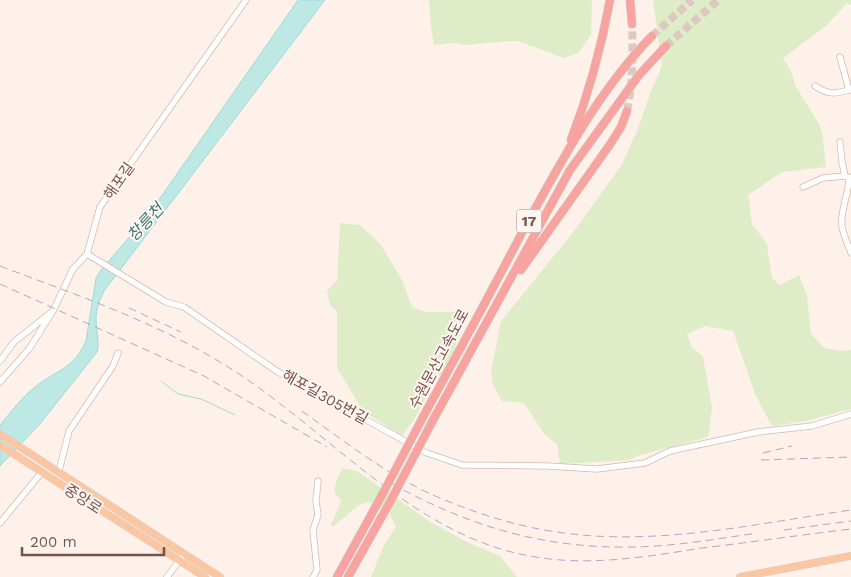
<svg xmlns="http://www.w3.org/2000/svg" width="851" height="577" font-family="'Work Sans','Noto Sans KR',sans-serif">
  <style>
    .green { fill: #deecc7 }
    .water { fill: #bde8e4; stroke: #a3dad6 }
    .lines { fill: none; stroke-linecap: round; stroke-linejoin: round }
    .stream { stroke: #a3dad6; stroke-width: 1 }
    .highway-tunnel { stroke: #dcc9c2; stroke-width: 8; stroke-dasharray: 8 4; stroke-linecap: butt }
    .minor-casing { stroke: #d3b9b1; stroke-width: 7 }
    .major-casing { stroke: #d9cfcd; stroke-width: 8 }
    .highway-casing { stroke: #d9cfcd; stroke-width: 9 }
    .minor { stroke: #fff; stroke-width: 5.5 }
    .major { stroke: #fbc7a2; stroke-width: 7 }
    .highway { stroke: #f7a4a0; stroke-width: 8 }
    .rail { stroke: #b1a6c8; stroke-width: 1; stroke-dasharray: 8 5; stroke-linecap: butt }
    .highway-bridge-casing { stroke: #d9cfcd; stroke-width: 9; stroke-linecap: butt }
    .highway-bridge { stroke: #f7a4a0; stroke-width: 8 }
    .labels { text-anchor: middle; stroke-width: 4; stroke-linejoin: round; paint-order: stroke }
    .shield { fill: #fff6f1; stroke: #a1837e; stroke-width: 1 }
    .shield-label { font-size: 14px; font-weight: bold; fill: #79524c }
    .street-label { font-size: 15px; fill: #79524c; stroke: #fff6f1 }
    .water-label { font-size: 16px; font-style: italic; fill: #3c7673; stroke: #fff6f1 }
  </style>
  <rect width="100%" height="100%" fill="#fdf1ea"/>
  <!-- green -->
  <path class="green" d="M429,0H592L591,35L579,52L564,58L518,41H511L466,45L454,43L434,45L431,27Z
    M653,0H851V5L847,3L826,26L783,58L791,71L796,87L819,124L822,133L826,167L782,172L748,195L752,224L767,244L772,278L780,285L799,275L807,296L811,334L824,348L842,351L851,350V409L806,421L772,426L756,396L733,331L705,326L687,334L692,348L703,356L712,408L708,437L637,456L628,460L560,464L557,444L545,435L524,403L502,401L493,385L491,371L501,321L571,235L621,166L637,131L652,89L662,66Z
    M340,223L360,225L381,245L402,280L412,307L425,312H467L453,355L444,373L436,379L415,418L402,436L363,411L337,368V311L330,305L327,291L337,280Z
    M343,468L357,471L432,523L469,543L500,556L517,577H371L384,545L396,527L387,509L368,502L357,506L333,527L331,525L341,501L334,491L337,479Z"/>
  <!-- water -->
  <path class="water" d="M298,0H325L104,291C100,299 96,309 96,319C96,330 100,342 97,352L39,425L0,466V425C11,412 22,397 35,387C56,370 74,369 86,341L96,278L101,270L149,214Z"/>
  <g class="lines">
    <!-- stream -->
    <path class="stream" d="M161,381L178,394L201,399L235,415"/>
    <!-- highway-tunnel -->
    <path class="highway-tunnel" d="M652,36L692,0
      M666,46L718,0
      M627,111C633,82 633,54 632,24"/>
    <defs>
      <path id="minor" d="M840,57L849,90H851
        M815,86C828,95 835,94 849,90
        M840,142L842,162L845,176
        M849,178C849,194 840,210 842,226C843,235 848,244 851,253
        M803,187L823,178L845,176L849,178L851,177
        M87,254L166,302L184,307L278,372L427,453L462,465L547,466L597,469L645,463L670,451L758,432L812,426L851,414
        M0,361L14,342L53,311L73,269L87,254L100,207L246,0
        M0,382L29,349L51,314
        M59,471L69,431L113,366L118,353
        M0,523L42,472
        M167,577L184,554
        M313,577L317,570L313,530L318,515L316,501L318,481"/>
      <path id="major" d="M0,434L220,577
        M0,445L205,577
        M740,577L851,556"/>
      <path id="highway" d="M630,0L632,24
        M571,140C589,93 601,49 610,0
        M521,270L611,143L621,127L627,111
        M423,417C457,355 491,292 524,229C561,162 598,91 652,36
        M432,422L570,170L639,75L666,46
        M337,577L381,497
        M348,577L390,502"/>
    </defs>
    <!-- minor casing -->
    <use href="#minor" class="minor-casing"/>
    <!-- major casing -->
    <use href="#major" class="major-casing"/>
    <!-- highway casing -->
    <use href="#highway" class="highway-casing"/>
    <!-- minor -->
    <use href="#minor" class="minor"/>
    <!-- major -->
    <use href="#major" class="major"/>
    <!-- highway -->
    <use href="#highway" class="highway"/>
    <!-- rail -->
    <path class="rail" d="M0,266C82,297 165,325 239,374C333,436 416,536 530,556C587,567 645,557 702,548C752,542 801,535 851,529
      M0,284L204,376L327,447
      M129,308L181,332
      M302,411C344,441 386,474 433,495C472,512 514,526 557,532C654,547 754,524 851,510
      M763,453L792,446
      M761,460L851,457
      M392,484C471,527 544,549 636,547C676,546 717,539 757,533
      M784,530L851,521"/>
    <defs>
      <path id="highway-bridge" d="M381,497L423,417
        M390,502L432,422"/>
    </defs>
    <!-- highway-bridge casing -->
    <use href="#highway-bridge" class="highway-bridge-casing"/>
    <!-- highway-bridge -->
    <use href="#highway-bridge" class="highway-bridge"/>
  </g>
  <g class="labels">
    <!-- shield labels -->
    <rect class="shield" x="516.5" y="209.5" width="25" height="23" rx="4"/>
    <g class="shield-label">
      <text x="529" y="226">17</text>
    </g>
    <!-- street labels -->
    <g class="street-label">
      <text transform="translate(119 181) rotate(-55)" y="5">해포길</text>
      <text transform="translate(439 359) rotate(-62)" y="5">수원문산고속도로</text>
      <text transform="translate(325 397) rotate(29)" y="5">해포길305번길</text>
      <text transform="translate(83 499) rotate(33)" y="5">중앙로</text>
    </g>
    <!-- water labels -->
    <g class="water-label">
      <text transform="translate(145 222) rotate(-47)" y="6">창릉천</text>
    </g>
  </g>
  <!-- scale -->
  <path d="M22 547v8h142v-8" fill="none" stroke="#79524c" stroke-width="2.5"/>
  <text x="30" y="547" font-size="15" fill="#79524c" stroke="#fff6f1" stroke-width="4" paint-order="stroke">200 m</text>
</svg>
